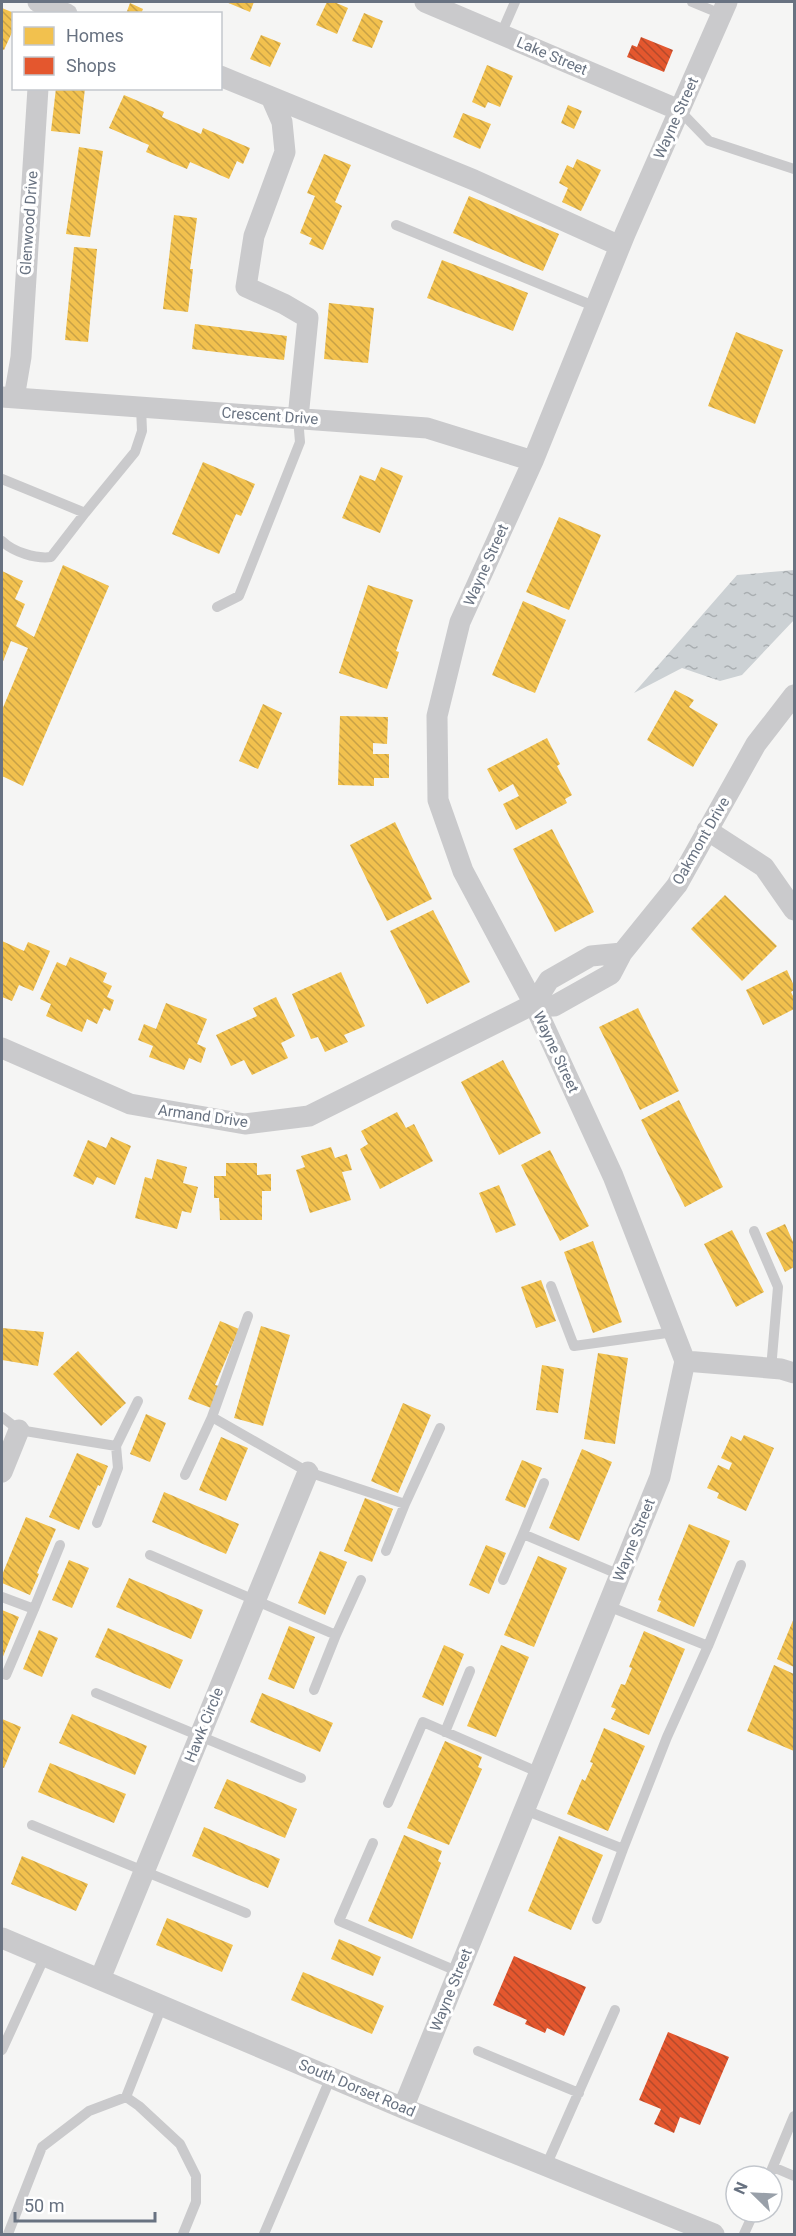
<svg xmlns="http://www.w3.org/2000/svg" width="796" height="2236" font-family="Roboto,sans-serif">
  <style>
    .water { fill: url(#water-ripples) }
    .homes { fill: url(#homes-back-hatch) }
    .shops { fill: url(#shops-back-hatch) }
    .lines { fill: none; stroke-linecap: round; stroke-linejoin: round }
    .service { stroke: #cacacc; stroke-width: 10 }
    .minor { stroke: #cacacc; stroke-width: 21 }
    .labels { text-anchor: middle; stroke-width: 6; stroke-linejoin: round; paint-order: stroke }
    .street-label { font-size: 15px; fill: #687281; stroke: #fff }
  </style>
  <defs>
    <pattern id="water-ripples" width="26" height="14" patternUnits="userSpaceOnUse" patternTransform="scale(1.5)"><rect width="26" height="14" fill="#ccd1d4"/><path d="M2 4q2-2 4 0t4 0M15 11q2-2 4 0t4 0" fill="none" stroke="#a9aeb1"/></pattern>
    <pattern id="homes-back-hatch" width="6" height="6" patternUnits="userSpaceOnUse" patternTransform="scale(1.5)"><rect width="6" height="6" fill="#f2c14e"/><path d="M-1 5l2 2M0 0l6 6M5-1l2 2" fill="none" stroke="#c8a146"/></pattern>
    <pattern id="shops-back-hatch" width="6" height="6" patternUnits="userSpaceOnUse" patternTransform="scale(1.5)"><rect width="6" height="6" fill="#e4572e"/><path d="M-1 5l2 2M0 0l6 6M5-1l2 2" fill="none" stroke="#b34a2c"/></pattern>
  </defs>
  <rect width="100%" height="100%" fill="#f5f5f4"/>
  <!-- water -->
  <path class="water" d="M794,570V620L742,675L720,681L682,668L634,693L737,575Z"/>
  <!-- homes -->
  <path class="homes" d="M226,2H254L250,12Z
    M327,2H334L348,8L337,34L316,25Z
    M130,3L143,9L141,14H126Z
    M2,8L14,13V28L4,50L2,49Z
    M364,13L383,21L372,48L352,41Z
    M261,35L281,43L270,67L250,59Z
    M487,65L513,76L500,107L488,102L485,108L472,102Z
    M56,88H85L80,134L51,131Z
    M124,95L164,112L162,117L201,134L203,128L250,148L243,164L237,161L229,179L190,162L187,169L146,152L149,145L109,128Z
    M568,105L582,111L574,129L561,123Z
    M463,113L491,124L480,149L453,137Z
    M79,147L103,151L90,237L66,234Z
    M324,154L351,165L335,202L342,206L323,250L309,244L312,238L300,233L315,196L307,193Z
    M577,159L601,170L581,211L562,202L568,188L559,183L567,165L573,168Z
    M469,196L559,234L543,271L453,233Z
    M174,215L197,218L190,269H193L188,312L163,309Z
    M74,247L97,249L88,342L65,340Z
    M442,260L528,293L513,331L427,298Z
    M329,303L374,308L368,363L324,359Z
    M195,324L287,336L284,360L192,349Z
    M736,332L783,350L755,424L708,406Z
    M203,462L255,484L241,516L236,514L219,554L172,534Z
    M381,467L403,476L380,533L342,518L360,475L375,481Z
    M559,517L601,535L569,610L526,592Z
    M63,565L109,586L23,786L2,776V710L28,648L11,641L2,664V571L23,581L15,599L25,604L16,626L34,637Z
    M368,585L413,600L396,651L399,652L387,689L339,673Z
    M523,601L566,620L535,693L492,675Z
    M675,690L694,700L689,707L718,724L693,767L647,740Z
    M263,704L282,713L258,769L239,761Z
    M340,716L388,717L387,744L373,743V754H389V778H374V786L338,785Z
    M547,738L560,764L557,766L572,795L565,799L567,803L516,830L503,804L519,796L513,784L499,792L487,769Z
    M395,822L432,899L387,921L350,845Z
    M552,829L594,912L555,932L513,849Z
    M725,895L777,946L742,981L691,929Z
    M433,910L470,982L427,1004L390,931Z
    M2,941L24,951L28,942L50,951L33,991L19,985L12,1001L2,997Z
    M70,957L107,973L103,982L112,986L107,997L114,1000L110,1011L104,1008L97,1024L87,1019L82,1032L46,1016L51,1004L40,999L57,962L66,966Z
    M787,970L794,986V990L791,992L794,998V1009L763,1025L746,990Z
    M341,972L365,1026L344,1035L348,1042L325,1052L318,1037L311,1039L292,994Z
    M276,997L295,1036L281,1043L288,1058L252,1075L244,1060L231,1066L216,1035L257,1016L253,1008Z
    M166,1003L207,1019L197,1044L206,1048L201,1063L189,1058L184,1070L149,1057L153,1046L138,1040L144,1024L156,1029Z
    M638,1008L679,1091L640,1110L599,1027Z
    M503,1060L541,1133L499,1155L461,1082Z
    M679,1100L723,1187L685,1207L641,1120Z
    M397,1112L406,1128L414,1124L433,1161L380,1189L360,1149L368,1144L361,1131Z
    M111,1137L131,1146L115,1185L97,1177L93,1185L73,1176L88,1140L106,1148Z
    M331,1147L335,1158L347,1154L352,1170L342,1172L351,1200L310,1213L296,1170L305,1167L301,1156Z
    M550,1150L589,1226L560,1241L521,1165Z
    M157,1159L187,1167L183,1183L198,1187L191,1213L182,1211L177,1229L135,1218L145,1177L152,1179Z
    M226,1163H257V1175L271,1174V1191H262V1220H220L219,1198H214V1176H226Z
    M499,1185L516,1225L496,1233L479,1193Z
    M785,1224L794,1244V1267L785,1272L766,1233Z
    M732,1230L764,1292L736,1307L704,1244Z
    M593,1241L622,1322L593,1333L564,1252Z
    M541,1280L556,1321L536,1328L521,1287Z
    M220,1321L239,1329L215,1385L220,1386L211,1408L188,1399Z
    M261,1326L290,1335L263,1426L234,1418Z
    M2,1328L44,1332L38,1366L2,1360Z
    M78,1351L126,1403L101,1426L53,1374Z
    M598,1353L628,1358L615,1444L584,1439Z
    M542,1365L564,1369L558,1413L536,1410Z
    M403,1403L431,1415L398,1493L371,1481Z
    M146,1414L166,1423L150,1462L130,1454Z
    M744,1435L774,1448L746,1511L717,1498L719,1493L707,1488L718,1465L729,1470L732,1463L721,1458L731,1436L741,1441Z
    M221,1437L248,1448L226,1501L199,1490Z
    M582,1449L612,1462L579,1541L549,1528Z
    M77,1453L108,1466L100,1486L98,1485L79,1530L49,1517Z
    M522,1460L542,1468L525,1508L505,1500Z
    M164,1492L239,1524L226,1554L152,1522Z
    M365,1498L393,1509L372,1562L344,1551Z
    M26,1517L56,1529L37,1573L39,1574L30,1595L2,1583V1575Z
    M689,1524L730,1541L694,1627L657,1611L661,1601L658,1600Z
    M486,1545L506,1553L489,1594L469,1585Z
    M320,1551L347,1562L325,1615L298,1603Z
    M538,1556L567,1568L534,1647L504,1635Z
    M69,1560L89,1568L72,1608L52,1600Z
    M129,1578L203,1610L191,1639L116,1607Z
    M2,1610L19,1617L2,1659Z
    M794,1618V1667L777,1659Z
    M289,1626L315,1637L294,1689L268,1679Z
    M108,1628L183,1660L170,1689L95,1657Z
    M39,1630L58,1638L42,1677L23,1669Z
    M644,1631L685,1649L649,1735L611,1719L616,1709L611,1707L621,1684L625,1685L632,1668L629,1667Z
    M444,1645L464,1654L443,1706L422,1697Z
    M501,1645L529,1657L496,1737L467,1726Z
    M774,1665L794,1674V1751L747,1731Z
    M262,1693L333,1723L320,1752L250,1722Z
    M72,1714L147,1746L135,1775L59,1743Z
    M2,1719L21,1727L4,1768L2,1767Z
    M604,1728L645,1746L608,1831L567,1814L582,1779L585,1781L593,1763L590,1762Z
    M445,1741L482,1757L478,1767L482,1769L449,1845L407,1828Z
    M50,1763L126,1794L114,1823L38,1792Z
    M227,1779L297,1809L285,1838L214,1808Z
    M204,1827L280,1859L268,1888L192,1856Z
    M404,1835L442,1851L438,1861L441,1863L412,1939L368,1921Z
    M559,1836L603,1855L571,1930L528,1911Z
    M22,1856L88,1884L76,1911L11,1884Z
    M167,1918L233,1945L222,1972L156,1945Z
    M339,1939L381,1957L373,1976L331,1959Z
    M303,1972L384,2006L372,2034L291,2000Z"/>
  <!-- shops -->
  <path class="shops" d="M641,37L673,50L664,72L627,57L632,45L637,47Z
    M514,1956L586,1987L564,2036L547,2028L545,2033L525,2024L527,2020L493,2005Z
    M668,2032L729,2057L700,2125L680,2117L674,2133L654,2124L661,2109L639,2100Z"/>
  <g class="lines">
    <!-- service -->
    <path class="service" d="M692,2L721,14
      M501,34L515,2
      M679,110L709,141L794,169
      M396,225L596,307
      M2,479L85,513L135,452L142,431L141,407
      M2,541C13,552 36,559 51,557L85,513
      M217,607L239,596L300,442L298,418
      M754,1231L778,1287L771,1369
      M551,1286L574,1346L674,1332
      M2,1417L19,1430L116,1446L138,1401
      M212,1417L248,1316
      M185,1475L212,1417L308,1472L405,1504L440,1428
      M97,1523L118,1468L116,1446
      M523,1534L544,1483
      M386,1551L405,1504
      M150,1555L336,1635L361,1580
      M503,1580L523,1534L620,1575
      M2,1597L34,1609L60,1545
      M608,1606L708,1646L741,1565
      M6,1675L34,1609
      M314,1690L336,1635
      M96,1693L301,1778
      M445,1732L470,1671
      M388,1803L423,1722L540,1773
      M525,1810L623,1849L597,1919
      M32,1825L246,1913
      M373,1843L339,1921L459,1972
      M623,1849L667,1737L708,1646
      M2,2050L45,1956
      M478,2051L579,2093
      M126,2097L139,2106L180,2144L196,2176V2202L183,2234
      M546,2166L615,2010
      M773,2167L794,2176
      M769,2176L794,2116
      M8,2234L42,2147L89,2111L126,2097L162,2006
      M264,2234L331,2077
      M744,2234L754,2212"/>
    <!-- minor -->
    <path class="minor" d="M38,2L67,14
      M425,2L679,110
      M220,76L474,180L620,246
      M271,97L282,122L285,152L254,236L246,287L284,304L308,318L298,418
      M2,397L427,428L533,461
      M14,398L21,357L38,88
      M707,830L764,867L794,910
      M534,1004L554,1006L611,974L622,953L677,885L756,744L794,695
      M534,1004L549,980L591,956L622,953
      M2,1048L130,1104L245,1124L309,1116L534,1004
      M685,1361L781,1369L794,1373
      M2,1472L19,1430
      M2,1938L403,2108L714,2234
      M100,1979L308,1472
      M403,2108L660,1477L685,1361L613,1176L534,1004L463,871L438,800L437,716L460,622L533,461L625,234L727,2"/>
  </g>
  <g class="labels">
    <!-- street labels -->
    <g class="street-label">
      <text transform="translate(552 56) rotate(23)" y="5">Lake Street</text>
      <text transform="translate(676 118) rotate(-66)" y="5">Wayne Street</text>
      <text transform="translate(29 223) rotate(-86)" y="5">Glenwood Drive</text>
      <text transform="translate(270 416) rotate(4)" y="5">Crescent Drive</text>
      <text transform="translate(486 565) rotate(-66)" y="5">Wayne Street</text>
      <text transform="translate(701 841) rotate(-60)" y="5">Oakmont Drive</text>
      <text transform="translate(556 1052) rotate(65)" y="5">Wayne Street</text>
      <text transform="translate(203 1116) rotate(8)" y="5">Armand Drive</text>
      <text transform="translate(634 1540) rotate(-68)" y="5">Wayne Street</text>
      <text transform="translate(204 1725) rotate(-68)" y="5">Hawk Circle</text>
      <text transform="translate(451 1990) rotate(-68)" y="5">Wayne Street</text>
      <text transform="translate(357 2088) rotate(23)" y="5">South Dorset Road</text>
    </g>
  </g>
  <!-- border -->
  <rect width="796" height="2236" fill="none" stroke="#687281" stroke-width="6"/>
  <!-- legend -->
  <rect x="12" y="12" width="210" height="78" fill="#ffffff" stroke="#c3c7cd" stroke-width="1.5"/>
  <rect x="24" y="27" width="30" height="18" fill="#f2c14e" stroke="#c3c7cd" stroke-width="1.5"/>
  <text x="66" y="42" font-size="18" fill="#687281">Homes</text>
  <rect x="24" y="57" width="30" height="18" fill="#e4572e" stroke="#c3c7cd" stroke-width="1.5"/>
  <text x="66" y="72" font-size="18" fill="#687281">Shops</text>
  <!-- north arrow -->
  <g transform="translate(754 2194) rotate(294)"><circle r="28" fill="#ffffff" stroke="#c3c7cd" stroke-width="1.5"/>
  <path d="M0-4.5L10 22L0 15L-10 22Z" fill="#99a0a9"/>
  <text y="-9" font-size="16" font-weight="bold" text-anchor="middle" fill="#687281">N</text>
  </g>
  <!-- scale -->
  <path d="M15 2212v9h140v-9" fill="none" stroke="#687281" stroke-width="3"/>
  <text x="24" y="2212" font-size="18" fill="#687281" stroke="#ffffff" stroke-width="4.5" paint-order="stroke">50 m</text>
</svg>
